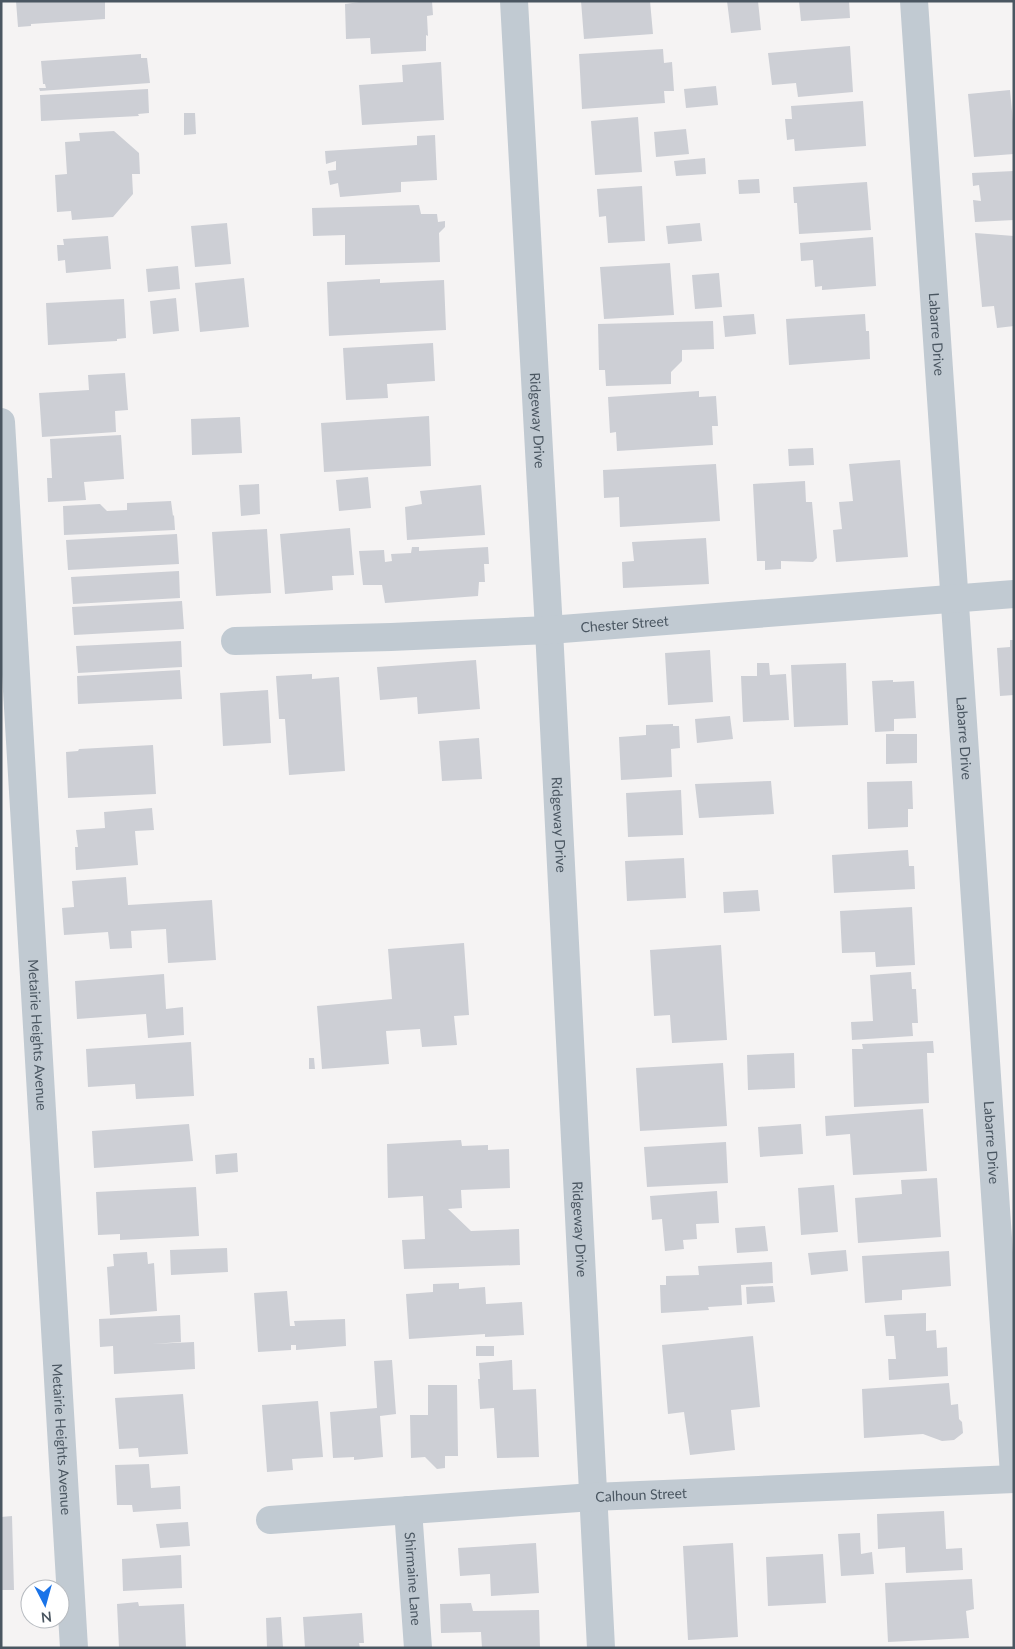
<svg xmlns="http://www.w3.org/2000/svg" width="1015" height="1649" font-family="Lato,sans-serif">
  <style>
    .building { fill: #cdcfd5 }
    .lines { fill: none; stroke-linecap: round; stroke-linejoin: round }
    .street { stroke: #c1cad2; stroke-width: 28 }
    .labels { text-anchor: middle; stroke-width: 4.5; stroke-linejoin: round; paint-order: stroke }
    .street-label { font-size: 14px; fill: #4a5661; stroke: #fff }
  </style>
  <rect width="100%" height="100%" fill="#f5f3f3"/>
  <!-- building -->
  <path class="building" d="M16,1H105V19L31,24V26L18,27Z
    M367,1H432L433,15L427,16L428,36L426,35V51L371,54L370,38L346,39L345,4Z
    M581,1H650L653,34L584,39Z
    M727,1H758L761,30L731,33Z
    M799,1H849L850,18L801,21Z
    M850,46L853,92L798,97L796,83L772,85L768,53Z
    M663,49L664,63L672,62L674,91H664L665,103L582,109L579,54Z
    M141,54V58H147L150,83L40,91L39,88H46L45,84H43L41,61Z
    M441,62L444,120L362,125L359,85L403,82L402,65Z
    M716,86L718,105L686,108L684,89Z
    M148,89L149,113L138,114L139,116L41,121L40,95Z
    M1010,90L1014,133V154L974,157L968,94Z
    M863,101L866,146L795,151L794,139L787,140L785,119H792L791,106Z
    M184,113H195L196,134L184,135Z
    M638,117L642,172L595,175L591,121Z
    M686,129L689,154L656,157L654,132Z
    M114,131L139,153L140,174H132L133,194L113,217L72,220L71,211L57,212L55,175L67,174L65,142L80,141L79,133Z
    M435,135L437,180L401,182V192L340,197L338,183L330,185L328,171L336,170V161L326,164L325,151L417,145V136Z
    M705,158L706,174L676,176L674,161Z
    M1014,171V220L975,222L973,200L981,201L979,185L973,186L972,173Z
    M759,179L760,193L739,194L738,180Z
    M867,182L871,230L799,234L797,203H794L793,187Z
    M642,186L645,241L608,243L606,216L599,217L597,189Z
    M419,205L421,214H437L438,222L445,221V227L439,233L440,262L345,265V235L313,236L312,208Z
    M227,223L231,264L195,267L191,226Z
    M700,223L702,241L668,244L666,226Z
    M975,233L1014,236V326L997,328L994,306L982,307Z
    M108,236L111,269L66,273L65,260L58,261L57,245H64L63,239Z
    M873,237L876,286L822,290V286L815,287L813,260L801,261L800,243Z
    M670,263L674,315L604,319L600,267Z
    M178,266L180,289L148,292L146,269Z
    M719,273L722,307L695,309L692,275Z
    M244,278L249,327L200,332L195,283Z
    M380,279V283L444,280L446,330L329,336L327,282Z
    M176,298L179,331L153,334L150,301Z
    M124,299L126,338L117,339V341L48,345L46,303Z
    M754,314L756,334L725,337L723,316Z
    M865,314L866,331H869L870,359L789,365L786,319Z
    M713,321L714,349L682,350V361L671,372V384L606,386L605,370H599L598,324Z
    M433,343L435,381L387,384L388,398L346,400L343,348Z
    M125,373L128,410L115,411L116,432L42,437L39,393L89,390L88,375Z
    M699,391V397L716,396L718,426H712L713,445L617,451L616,432L610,433L608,397Z
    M429,416L431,466L324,472L321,423Z
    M240,417L242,453L192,455L191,419Z
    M121,435L124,479L84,482L86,500L48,502L47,478H52L50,439Z
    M813,448L814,465L789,466L788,449Z
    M900,460L908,557L836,562L833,530L842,529L839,502L853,501L849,464Z
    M716,464L720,521L620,527L619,497L604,498L603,470Z
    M368,477L371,508L339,511L336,480Z
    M805,481L806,502H812L817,558L813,562L781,561V569L765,570V561H757L753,484Z
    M259,484L260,514L241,516L239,485Z
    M481,485L485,535L407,540L405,507L422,504L420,491Z
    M171,501L173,516L174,515L175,530L64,535L63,506L100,504L107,511L127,510V503Z
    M350,528L354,575L332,576L333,590L285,594L280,534Z
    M267,529L271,593L216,596L212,532Z
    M177,534L179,564L68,570L66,540Z
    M706,538L709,584L623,588L622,562L634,561L632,542Z
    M412,547H419V551L488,547L489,564H484L485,582H479L478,596L385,603L382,585H363L359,551L384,550L385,562L392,561L391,554L411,553Z
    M179,571L180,598L73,604L71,577Z
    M182,601L184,629L74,635L72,607Z
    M1010,640H1014V695L1000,696L997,648L1010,647Z
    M181,641L182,667L78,673L76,646Z
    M710,650L713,702L668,705L665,653Z
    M476,660L480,709L418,714L417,697L380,700L377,667Z
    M757,663H769L770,675L786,674L789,720L743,722L741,676H757Z
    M846,663L848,725L794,727L791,665Z
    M180,670L182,699L78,704L77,676Z
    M312,674V679L339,677L345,771L289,775L285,719H279L276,676Z
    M893,680V682L914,681L916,718L894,719V731L875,732L872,681Z
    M268,690L271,743L223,746L220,693Z
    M730,716L733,739L697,743L695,719Z
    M673,724V726H679L680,748L671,749L672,777L621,780L619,737L646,735V725Z
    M886,734H917V763L886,764Z
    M479,738L482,779L442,781L439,741Z
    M153,745L156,794L68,798L66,752L78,751L79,749Z
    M771,781L774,814L699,818L695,784Z
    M912,781L913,809H908V827L868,829L867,782Z
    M681,790L683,835L628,837L626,793Z
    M152,808L154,830L135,831L138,865L76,870L75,847H78L76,830L105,828L104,812Z
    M908,850L909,866H914L915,889L834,893L832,855Z
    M684,858L686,898L627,901L625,861Z
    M126,877L128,905L212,900L216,960L168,963L166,929L131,931L132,948L110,949L108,932L64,935L62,908L74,907L72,881Z
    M758,890L760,911L724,913L723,892Z
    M912,907L915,965L876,967L875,952L842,953L840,911Z
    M464,943L469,1015L454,1016L457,1045L422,1047L420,1029L386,1031L389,1064L322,1069L317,1006L392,999L388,949Z
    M721,945L727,1040L672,1043L670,1015L654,1016L650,950Z
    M911,972L912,989H916L918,1023H912L913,1036L852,1040L851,1022L873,1021L870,975Z
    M164,974L166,1009L183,1007L184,1035L148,1038L146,1014L77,1019L75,981Z
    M933,1041L934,1053H927L929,1103L854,1107L852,1049H863L862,1044Z
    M191,1042L194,1096L136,1099L135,1084L88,1087L86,1049Z
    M794,1053L795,1088L748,1090L747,1055Z
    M309,1058H314L315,1069H309Z
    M723,1063L727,1126L640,1131L636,1068Z
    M923,1109L927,1171L853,1175L850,1134L826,1136L825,1116Z
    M189,1124L193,1161L94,1168L92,1131Z
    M801,1124L803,1154L760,1157L758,1127Z
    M461,1140L462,1146L488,1145V1150L509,1149L510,1188L461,1190L462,1208L448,1209L471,1231L519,1229L520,1265L404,1269L402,1240L425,1239L423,1196L388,1198L387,1144Z
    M726,1142L728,1183L647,1187L644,1147Z
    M237,1153L238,1172L216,1174L215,1155Z
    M937,1178L941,1237L858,1243L855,1198L902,1194L901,1180Z
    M834,1185L838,1232L801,1235L798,1188Z
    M196,1187L199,1236L120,1240V1234L98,1235L96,1192Z
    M717,1191L719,1223L696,1224L697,1239L683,1240L684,1249L665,1251L662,1219L652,1220L650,1196Z
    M765,1226L768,1251L737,1253L735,1228Z
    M227,1248L228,1272L171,1275L170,1250Z
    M846,1250L848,1271L811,1275L808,1253Z
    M949,1251L951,1286L902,1290V1300L865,1303L862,1256Z
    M147,1252L148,1264L154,1263L157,1311L110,1315L107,1267L114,1266L113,1254Z
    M772,1262L773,1283L741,1285L742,1305L708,1307L709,1310L661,1313L660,1285H666V1276L699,1275L698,1266Z
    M459,1283V1289L485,1287L486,1304L522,1302L524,1335L485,1337V1334L409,1339L406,1294L433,1292V1284Z
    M773,1286L775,1302L747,1304L746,1287Z
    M287,1291L290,1326H295L294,1321L345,1319L346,1346L296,1350V1345H291V1350L258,1352L254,1293Z
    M926,1313V1331L936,1330L937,1348L947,1347L948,1376L889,1380L888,1359H896L894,1336H886L884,1315Z
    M180,1315L181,1342L152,1344L194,1342L195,1369L114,1374L113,1346L100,1347L99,1319Z
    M753,1336L760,1407L731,1410L735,1450L690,1455L684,1412L668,1414L662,1345Z
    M476,1346H494V1356H476Z
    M392,1360L396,1414L380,1416L383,1457L354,1460V1457L333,1458L330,1412L377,1408L374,1361Z
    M512,1360L513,1390L536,1389L539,1457L497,1458L494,1408L480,1409L478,1379H480L479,1363Z
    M949,1383L951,1405L958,1404L959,1419L962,1422L963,1433L954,1440L942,1441L923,1434L864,1438L862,1389Z
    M428,1385H457L458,1456H445V1468L437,1469L425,1457L411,1458L410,1415H428Z
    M183,1394L188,1454L139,1457L138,1448L119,1449L115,1398Z
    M318,1401L323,1457L292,1459L293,1470L267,1472L262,1405Z
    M149,1464L151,1488L180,1486L181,1509L133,1512L132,1505H117L115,1465Z
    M944,1511L946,1549L962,1548L963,1570L906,1573L905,1547L878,1549L877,1514Z
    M12,1516L14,1590H1V1517Z
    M188,1522L190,1546L160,1548L156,1524Z
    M860,1533L861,1554L872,1552L874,1574L841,1576L838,1534Z
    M536,1543L539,1593L491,1596L490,1574L460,1576L458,1548Z
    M733,1543L738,1637L688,1640L683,1546Z
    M823,1554L826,1603L768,1606L766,1557Z
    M181,1555L182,1588L123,1591L122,1559Z
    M972,1579L974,1609L966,1611L969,1638L888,1642L885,1583Z
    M138,1602L139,1606L184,1604L186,1648H119L117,1604Z
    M471,1603L473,1611L539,1610L540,1648H482L481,1632L441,1633L440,1604Z
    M362,1613L364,1643H359L360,1648H305L303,1617Z
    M281,1617L283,1648H267L266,1618Z"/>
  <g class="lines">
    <!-- street -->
    <g class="street">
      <path id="s1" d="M514,1L549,630L601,1648"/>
      <path id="s2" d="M914,1L1014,1474"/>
      <path id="s3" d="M1,422L74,1648"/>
      <path id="s4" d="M235,641L391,637L549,630L1014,594"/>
      <path id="s5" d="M408,1510L418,1648"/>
      <path id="s6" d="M270,1520L593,1497L1014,1479"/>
    </g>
  </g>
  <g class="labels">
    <!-- street labels -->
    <g class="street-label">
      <text dy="5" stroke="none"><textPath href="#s2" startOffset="334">Labarre Drive</textPath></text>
      <text dy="5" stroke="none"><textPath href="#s1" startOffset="420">Ridgeway Drive</textPath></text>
      <text dy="5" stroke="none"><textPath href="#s4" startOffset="390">Chester Street</textPath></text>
      <text dy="5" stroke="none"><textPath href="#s2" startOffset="739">Labarre Drive</textPath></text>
      <text dy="5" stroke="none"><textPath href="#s1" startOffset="825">Ridgeway Drive</textPath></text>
      <text dy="5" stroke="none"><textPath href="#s3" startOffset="614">Metairie Heights Avenue</textPath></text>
      <text dy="5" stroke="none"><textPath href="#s2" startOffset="1144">Labarre Drive</textPath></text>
      <text dy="5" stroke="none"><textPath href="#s1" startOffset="1230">Ridgeway Drive</textPath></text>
      <text dy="5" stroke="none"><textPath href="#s3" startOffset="1019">Metairie Heights Avenue</textPath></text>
      <text dy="5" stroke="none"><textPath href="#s6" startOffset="372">Calhoun Street</textPath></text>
      <text dy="5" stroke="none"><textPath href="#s5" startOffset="69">Shirmaine Lane</textPath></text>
    </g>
  </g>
  <!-- border -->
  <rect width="1015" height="1649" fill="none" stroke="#4a5661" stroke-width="5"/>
  <!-- north arrow -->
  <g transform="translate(45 1604) rotate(174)"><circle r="24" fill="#ffffff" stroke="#b7bbc0"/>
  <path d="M0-4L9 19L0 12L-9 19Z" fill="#1a73e8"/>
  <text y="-8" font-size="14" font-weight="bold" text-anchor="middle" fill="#4a5661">N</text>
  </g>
</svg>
